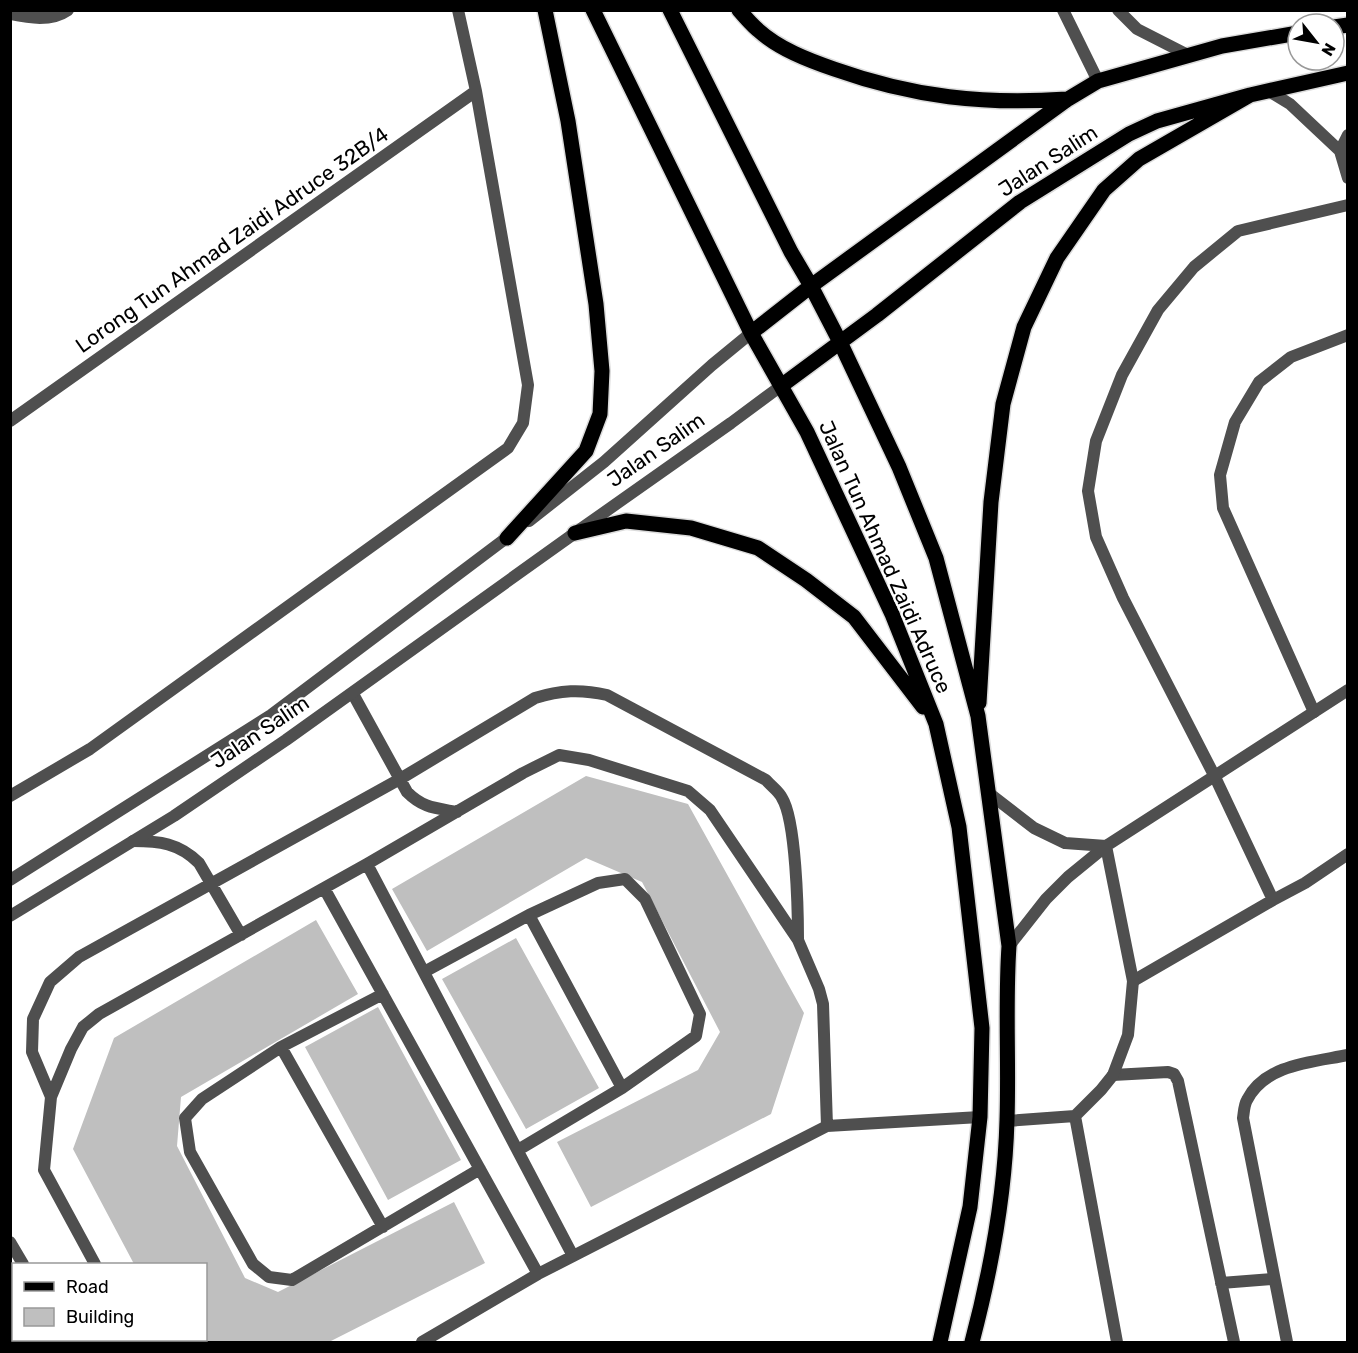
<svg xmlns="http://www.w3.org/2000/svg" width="1358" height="1353" font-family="Rubik,sans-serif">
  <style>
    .building { fill: #bfbfbf }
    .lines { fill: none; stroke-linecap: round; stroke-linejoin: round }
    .primary-casing { stroke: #dbdbdb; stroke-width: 18 }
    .service { stroke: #4f4f4f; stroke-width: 12 }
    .minor { stroke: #4f4f4f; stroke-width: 12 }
    .tertiary { stroke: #4f4f4f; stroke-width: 12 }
    .primary { stroke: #000; stroke-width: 15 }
    .labels { text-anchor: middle; stroke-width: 4.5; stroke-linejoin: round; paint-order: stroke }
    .street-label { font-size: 21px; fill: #000; stroke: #fff }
  </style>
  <rect width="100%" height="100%" fill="#fff"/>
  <!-- building -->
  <path class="building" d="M586,776L688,804L804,1013L771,1114L591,1207L557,1142L698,1070L720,1032L642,882L586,858L427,951L392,889Z
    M316,920L358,994L181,1097L177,1146L245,1278L278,1292L454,1202L485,1263L329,1342H175L173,1340H206V1264H134L73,1149L114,1038Z
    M516,938L599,1088L526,1129L442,979Z
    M378,1007L461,1160L388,1200L305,1047Z"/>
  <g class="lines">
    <defs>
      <path id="primary" d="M593,10L751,333L807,432L892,614L936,724L959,827L982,1028L980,1117L970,1207L940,1342
        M670,10L791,252L811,286L840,342L899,467L936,558L978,716L1009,946C1005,1004 1009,1062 1007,1120C1005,1196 991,1270 972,1342
        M739,10C745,17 751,24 758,30C779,49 808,60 834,69C913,97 984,105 1067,99
        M1334,27L1348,25
        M751,333L811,286L1068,99L1098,81L1222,46L1298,33
        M781,386L877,315L1020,202L1129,134L1157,121L1250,95L1348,73
        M575,533L626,521L691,528L758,548L806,580L854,617L923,707
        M507,538L586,451L600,414L602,371L596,304L568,121L545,10
        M979,703L991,502L1003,404L1024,327L1057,258L1104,190L1139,159L1250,95"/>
    </defs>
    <!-- primary casing -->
    <use href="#primary" class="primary-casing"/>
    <!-- service -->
    <path class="service" d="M1063,10L1098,81
      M353,694L407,792C423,808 435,808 457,812
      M1314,712L1223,508L1220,475L1235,422L1259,382L1291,357L1348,335
      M1215,777L1273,900L1305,883L1348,854
      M133,841C159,841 179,843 199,863L241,935
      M367,864L573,1256
      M324,888L538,1274
      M529,915L622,1088
      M424,972L529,915L598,883L625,879L645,899L700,1014L696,1036L622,1088L518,1150
      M1133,981L1273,900
      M383,994L281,1047L202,1099L185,1118L190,1152L253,1264L269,1277L292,1280L480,1169
      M281,1047L383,1227
      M1113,1075L1168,1072L1174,1074L1178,1081L1234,1342
      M51,1097L32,1052L33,1019L50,982L79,957L400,779L535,698C560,690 581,689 607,695L766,780C771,786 779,791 782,798C796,820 798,910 798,939
      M95,1264L44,1170L51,1097L71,1049L83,1027L99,1014L367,864L523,773L559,755L589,760L688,791L710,810L798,940L819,989L823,1004L827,1126
      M1221,1283L1273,1279
      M143,1340L144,1342
      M422,1342L538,1274L827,1126L980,1117"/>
    <!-- minor -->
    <path class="minor" d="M1118,10L1137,29L1188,55
      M10,14C29,18 51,22 68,10
      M1269,91L1290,104L1340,151L1348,178
      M1340,151L1348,135
      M10,421L476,91
      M1215,777L1123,598L1096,537L1088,491L1096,441L1122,375L1158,310L1194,267L1238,231L1348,205
      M990,794L1034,828L1065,843L1106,846
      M10,796L90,749L508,448L523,423L528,385L476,91L458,10
      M1009,946L1046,899L1068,877L1106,846L1348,690
      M1075,1116L1101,1090L1113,1075L1128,1035L1133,981L1106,846
      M1007,1121L1075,1116L1117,1342
      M10,1242L23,1264
      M64,1340L66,1342
      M1287,1342L1243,1118C1244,1112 1244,1105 1247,1100C1265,1064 1313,1062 1348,1055"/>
    <!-- tertiary -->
    <path class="tertiary" d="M529,521L604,462L712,365L751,333
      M10,880L271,715L513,533
      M10,916L174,816L286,740L575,533L731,423L781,386"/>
    <!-- primary -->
    <use href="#primary" class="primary"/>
  </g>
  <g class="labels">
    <!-- street labels -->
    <g class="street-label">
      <text transform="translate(1048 161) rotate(-33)" y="7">Jalan Salim</text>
      <text transform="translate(232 240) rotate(-35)" y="7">Lorong Tun Ahmad Zaidi Adruce 32B/4</text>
      <text transform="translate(656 450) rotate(-35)" y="7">Jalan Salim</text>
      <text transform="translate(885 557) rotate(66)" y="7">Jalan Tun Ahmad Zaidi Adruce</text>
      <text transform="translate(260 732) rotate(-34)" y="7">Jalan Salim</text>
    </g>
  </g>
  <!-- border -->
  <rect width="1358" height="1353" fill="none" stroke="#000000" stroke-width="24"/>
  <!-- legend -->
  <rect x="12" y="1263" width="195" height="78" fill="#ffffff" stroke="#999999" stroke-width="1.5"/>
  <rect x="24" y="1282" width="30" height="9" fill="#000000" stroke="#999999" stroke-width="1.5"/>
  <text x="66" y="1293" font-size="18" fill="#000000">Road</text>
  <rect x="24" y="1308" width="30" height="18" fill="#bfbfbf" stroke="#999999" stroke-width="1.5"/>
  <text x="66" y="1323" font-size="18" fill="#000000">Building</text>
  <!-- north arrow -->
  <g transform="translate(1316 42) rotate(121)"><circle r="28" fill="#ffffff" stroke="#999999" stroke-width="1.5"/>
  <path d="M0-4.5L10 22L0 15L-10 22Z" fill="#000000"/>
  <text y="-9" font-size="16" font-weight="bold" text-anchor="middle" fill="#000000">N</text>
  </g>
</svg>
